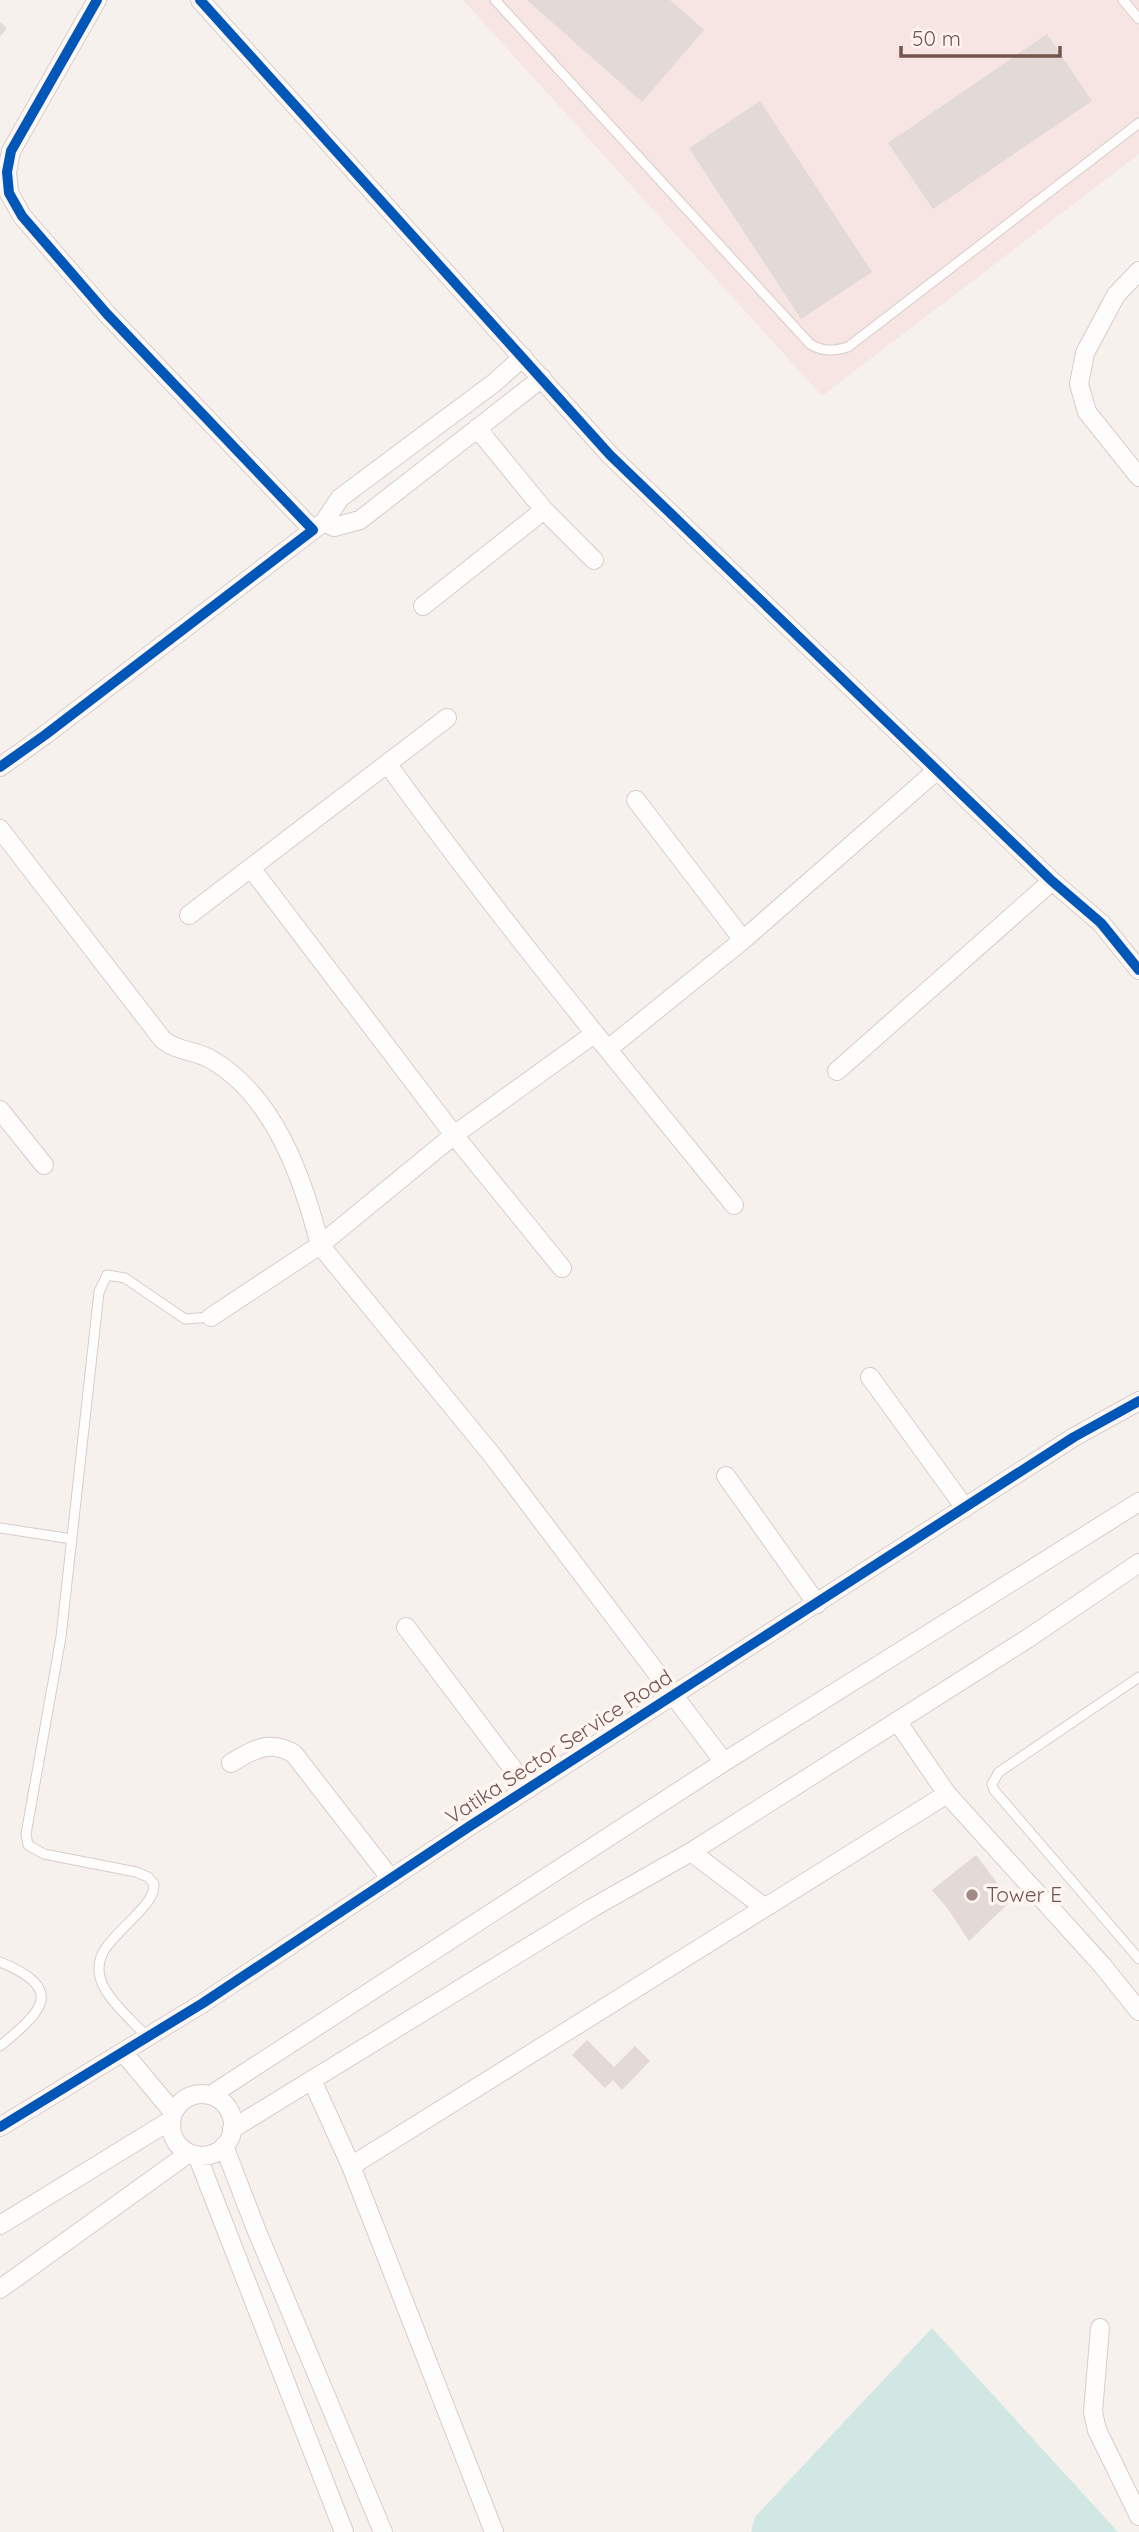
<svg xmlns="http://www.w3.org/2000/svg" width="1139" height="2532" font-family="Quicksand,sans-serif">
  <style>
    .commercial { fill: #f6e5e3 }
    .water { fill: #d0e7e4 }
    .building { fill: #e3d9d6 }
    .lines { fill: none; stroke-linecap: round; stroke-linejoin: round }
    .lane-casing { stroke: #d6cdca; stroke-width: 11 }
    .street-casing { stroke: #d6cdca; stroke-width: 20 }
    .lane { stroke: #fefdfc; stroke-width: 9 }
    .street { stroke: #fefdfc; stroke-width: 18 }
    .cycleway-casing { stroke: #fef5f1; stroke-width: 15 }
    .cycleway { stroke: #0057b8; stroke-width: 10 }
    .poi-dot { fill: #a28b87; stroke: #fef5f1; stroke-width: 2.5 }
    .labels { text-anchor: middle; stroke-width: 7; stroke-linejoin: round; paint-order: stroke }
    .street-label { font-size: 21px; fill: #74544f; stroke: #fef5f1 }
    .poi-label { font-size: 21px; fill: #74544f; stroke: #fef5f1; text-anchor: start }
  </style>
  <rect width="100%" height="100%" fill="#f7f1ee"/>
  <!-- commercial -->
  <path class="commercial" d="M463,0H1139V154L822,396Z"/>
  <!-- water -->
  <path class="water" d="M932,2328L1118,2532H751L755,2517Z"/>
  <!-- building -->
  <path class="building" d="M527,0H670L704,30L642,102Z
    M0,22L7,28L0,37Z
    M1047,34L1092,101L933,209L888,143Z
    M760,101L872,272L801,319L689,148Z
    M976,1855L1011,1901L969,1941L948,1909L932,1890Z
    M587,2040L614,2067L635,2046L650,2061L622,2090L613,2080L605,2088L572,2055Z"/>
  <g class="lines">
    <defs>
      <path id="lane" d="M495,0L810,344C823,352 834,351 848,347L1139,123
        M1123,0L1139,19
        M0,1528L72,1539
        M1139,1677L999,1772L992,1784L994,1790L1139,1959
        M0,1962C66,1989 43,2011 0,2046
        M146,2036C126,2013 83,1983 105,1949C114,1936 128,1924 139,1912C147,1903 154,1896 154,1884L148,1877L136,1872L44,1854L28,1845L26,1834L61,1637L99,1292L107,1275L125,1278L185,1319L211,1317"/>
      <path id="street" d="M200,0L610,455L1052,881L1101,923L1139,970
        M1139,271L1116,295L1085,353L1079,384L1087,412L1139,477
        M477,428L544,510L594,560
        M324,522L334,527L360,520L542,378
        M313,530L324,522L340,498L494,383L523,357
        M423,606L544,510
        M390,761L389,766C498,917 617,1061 734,1205
        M0,767L45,735L313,530L107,314L22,216L9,193L7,172L11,151L97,0
        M636,800L743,940
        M0,829L163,1040C178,1052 196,1050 212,1060C275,1097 303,1179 320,1245L454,1135L594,1034
        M251,868L454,1135L562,1268
        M189,915L447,718
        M608,1049L743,940L936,771
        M837,1071L1052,881
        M0,1110L44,1165
        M211,1317L320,1245L492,1455L724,1762
        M870,1377L965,1508
        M726,1476L817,1604
        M406,1627L528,1789
        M897,1721L947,1794L1102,1965L1139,2011
        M231,1763C252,1750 270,1739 294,1754L391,1879
        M691,1852L764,1907
        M123,2052L173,2112
        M312,2080L351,2166L494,2532
        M171 2125a31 31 0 1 1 62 0a31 31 0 1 1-62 0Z
        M211,2095L724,1762L1139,1502
        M0,2127L203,2003L470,1826L1074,1437L1139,1401
        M232,2129L592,1908L691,1852L1027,1639L1139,1563
        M224,2146L256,2229L383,2532
        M197,2155L344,2532
        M351,2166L947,1794
        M0,2225L171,2120
        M0,2289L189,2153
        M1100,2328L1093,2412L1097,2430L1139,2516"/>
    </defs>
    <!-- lane casing -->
    <use href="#lane" class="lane-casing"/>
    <!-- street casing -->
    <use href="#street" class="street-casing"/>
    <!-- lane -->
    <use href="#lane" class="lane"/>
    <!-- street -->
    <use href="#street" class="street"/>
    <defs>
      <path id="cycleway" d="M200,0L610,455L1052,881L1101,923L1139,970
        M0,767L45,735L313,530L107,314L22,216L9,193L7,172L11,151L97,0
        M0,2127L203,2003L470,1826L1074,1437L1139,1401"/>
    </defs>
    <!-- cycleway casing -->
    <use href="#cycleway" class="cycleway-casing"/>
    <!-- cycleway -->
    <use href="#cycleway" class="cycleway"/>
  </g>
  <!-- markers -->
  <circle class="poi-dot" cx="972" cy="1895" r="7"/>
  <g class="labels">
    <!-- street labels -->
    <g class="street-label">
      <text transform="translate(559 1747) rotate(-33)" y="7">Vatika Sector Service Road</text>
    </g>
    <!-- poi labels -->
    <g class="poi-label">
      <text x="986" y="1902">Tower E</text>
    </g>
  </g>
  <!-- scale -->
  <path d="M901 46v10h159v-10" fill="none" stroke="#74544f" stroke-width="3.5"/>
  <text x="912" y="46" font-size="21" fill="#74544f" stroke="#fef5f1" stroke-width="5" paint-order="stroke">50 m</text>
</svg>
